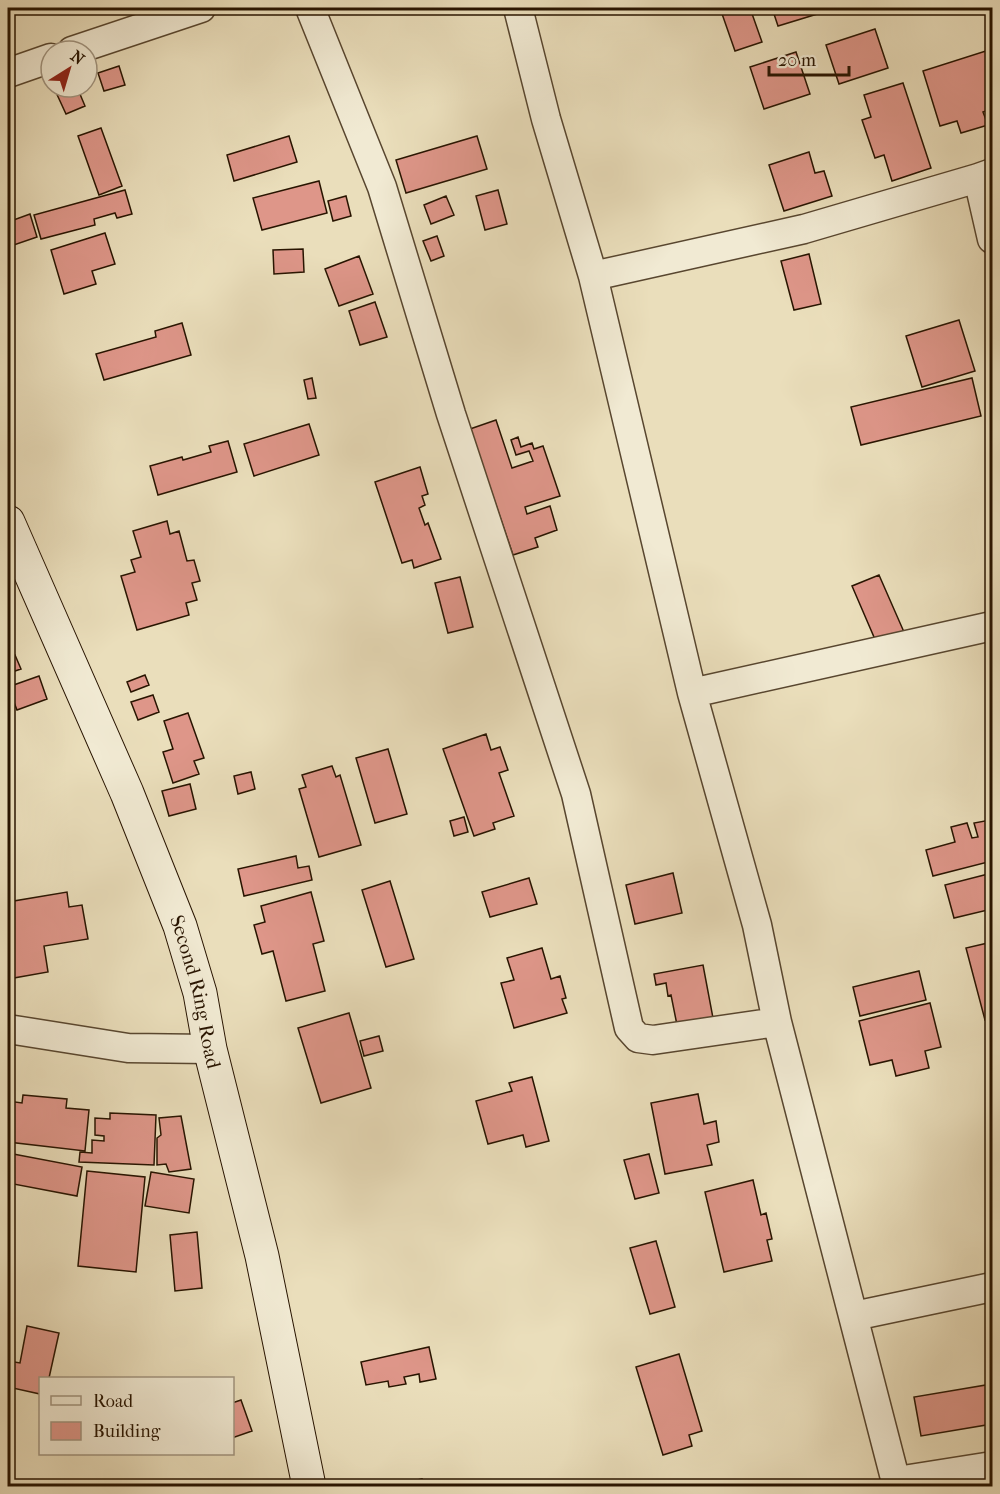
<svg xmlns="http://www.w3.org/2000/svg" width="1000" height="1494" font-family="'IM FELL French Canon',serif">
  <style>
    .building { fill: #de9689; stroke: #281400; stroke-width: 1.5 }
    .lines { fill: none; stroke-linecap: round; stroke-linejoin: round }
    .street-casing { stroke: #58462f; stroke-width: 31 }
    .secondary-casing { stroke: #281400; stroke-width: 35 }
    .street { stroke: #f1ead3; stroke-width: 28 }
    .secondary { stroke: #f1ead3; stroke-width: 33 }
    .labels { text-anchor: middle; stroke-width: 4.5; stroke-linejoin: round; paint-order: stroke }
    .street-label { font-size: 20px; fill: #281400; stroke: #f1ead3 }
  </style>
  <rect width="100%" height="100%" fill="#eadebb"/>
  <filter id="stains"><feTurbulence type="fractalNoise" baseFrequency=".00333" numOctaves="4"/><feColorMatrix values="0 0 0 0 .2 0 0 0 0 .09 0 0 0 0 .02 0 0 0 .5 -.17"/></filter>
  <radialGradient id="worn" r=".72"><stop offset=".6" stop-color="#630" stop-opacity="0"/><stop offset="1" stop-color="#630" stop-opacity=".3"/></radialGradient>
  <!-- building -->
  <path class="building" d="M720,8H750L762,42L735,51Z
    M772,8H837L778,26Z
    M875,29L888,68L839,84L826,45Z
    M992,49V109L983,112L988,125L961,133L957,121L940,126L923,71Z
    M796,52L810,94L764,109L750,67Z
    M119,66L125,85L104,91L98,73Z
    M903,83L931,168L892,181L884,155L875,158L862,120L871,117L864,95Z
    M57,87H77L85,106L66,114L54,88Z
    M101,128L122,186L99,195L78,136Z
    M289,136L297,162L234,181L227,155Z
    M477,136L487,169L406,193L396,160Z
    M809,152L815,173L824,171L832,196L784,211L769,165Z
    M319,181L327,213L262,230L253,198Z
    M125,190L132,214L117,218L115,213L94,219L95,225L41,239L34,215Z
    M498,190L507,224L485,230L476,196Z
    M346,196L351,216L333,221L328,201Z
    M446,196L454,215L431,224L424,205Z
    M30,214L37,237L8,247V222Z
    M105,233L115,264L92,271L96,284L64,294L51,250Z
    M437,236L444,256L431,261L423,241Z
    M303,249L304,272L274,274L273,250Z
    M809,254L821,304L794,310L781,261Z
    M359,256L373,294L339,306L325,269Z
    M375,302L387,337L360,345L349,311Z
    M959,320L975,371L922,387L906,336Z
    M182,323L191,355L104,380L96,354L156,337L155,331Z
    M312,378L316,398L308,399L304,380Z
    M972,378L981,416L861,445L851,407Z
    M496,420L512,468L533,461L529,451L516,455L511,440L518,437L521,447L532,443L534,449L543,446L560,496L525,507L527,514L550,506L557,530L535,538L538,547L513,555L470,429Z
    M309,424L319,455L254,476L244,444Z
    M228,441L237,472L158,495L150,466L182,457L183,460L211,452L209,446Z
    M420,467L428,494L422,496L425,505L419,508L425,525L428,523L441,559L414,568L412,560L402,563L375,482Z
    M167,521L170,534L179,531L187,561L194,560L200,581L192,583L197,600L186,603L189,615L137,630L121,576L135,572L131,560L141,557L133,531Z
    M879,575L904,632L877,644L852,586Z
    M460,577L473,627L448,633L435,583Z
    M15,655L21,669L12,672L8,657Z
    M145,675L149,685L131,692L127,682Z
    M39,676L47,699L17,710L8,687Z
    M153,695L159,712L138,720L131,702Z
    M188,713L204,758L194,761L199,774L173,783L163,752L173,749L164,721Z
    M486,734L491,750L500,747L508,770L499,773L514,816L493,823L495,829L474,836L443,749Z
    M388,749L407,814L375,823L356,758Z
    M332,766L336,777L340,775L361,845L319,857L299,789L306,787L302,775Z
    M251,772L255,789L238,794L234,776Z
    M190,784L196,809L169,816L162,791Z
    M464,817L468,832L454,836L450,821Z
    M990,820L992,829V861L933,876L926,850L955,842L951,827L967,823L972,838L978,837L974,823Z
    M296,856L298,868L309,866L312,880L244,896L238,869Z
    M673,873L682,913L635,924L626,885Z
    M992,873V909L954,918L945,885Z
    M529,878L537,904L490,917L482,892Z
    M390,881L414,959L386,967L362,890Z
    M67,892L69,907L82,905L88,939L44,946L48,972L8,979V902Z
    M311,892L324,941L313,944L325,991L286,1001L273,951L262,954L254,925L265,922L261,906Z
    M992,942V1018L985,1020L966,948Z
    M542,948L551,979L560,976L566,998L562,999L567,1013L514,1028L501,983L514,980L507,958Z
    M703,965L713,1018L677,1025L671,995L668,996L666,983L656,985L654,974Z
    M919,971L926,1000L860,1016L853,987Z
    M930,1003L941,1047L925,1051L929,1068L896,1076L892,1060L870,1065L859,1021Z
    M349,1013L371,1088L321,1103L298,1028Z
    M379,1036L383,1051L364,1056L360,1041Z
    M532,1077L549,1141L526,1147L523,1135L488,1144L476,1101L512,1091L509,1083Z
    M698,1094L704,1124L716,1121L719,1142L707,1145L712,1165L665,1174L651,1103Z
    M23,1095L67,1099L66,1108L89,1110L85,1151L8,1142V1101L22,1103Z
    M110,1113L156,1115L154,1165L79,1162L80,1152L92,1153V1140L104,1141V1136L95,1135V1118L110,1119Z
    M181,1116L191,1169L169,1172L166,1164L157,1165V1138L161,1135L159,1118Z
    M8,1153L82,1167L77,1196L8,1183Z
    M649,1154L659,1193L635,1199L624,1160Z
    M87,1171L145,1177L136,1272L78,1266Z
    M151,1172L194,1179L189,1213L145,1206Z
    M753,1180L761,1215L766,1213L772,1239L767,1240L772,1261L724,1272L705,1192Z
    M197,1232L202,1288L175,1291L170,1235Z
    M656,1241L675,1307L650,1314L630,1248Z
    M27,1326L59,1333L49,1378H40V1394L8,1387V1361L20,1363Z
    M429,1347L436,1379L420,1382L419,1374L404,1377L406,1384L389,1387L388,1381L366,1385L361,1362Z
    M679,1354L702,1431L689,1435L692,1446L663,1455L636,1367Z
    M992,1384V1424L921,1436L914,1397Z
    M241,1400L252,1431L232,1438V1403Z
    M422,1479L424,1486H391Z"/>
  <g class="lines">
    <defs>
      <path id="street" d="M310,8L382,187L451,414L576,794L629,1028L638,1038L653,1040L777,1022
        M518,8L546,119L593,276L692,693L757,925L777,1022L897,1486
        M72,51L201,8
        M8,73L51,58
        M978,178L992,239
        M593,276L804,229L978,178L992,173
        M692,693L992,626
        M8,1029L128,1048L210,1049
        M854,1316L992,1287
        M897,1481L992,1466"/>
      <g id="secondary">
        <path id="s1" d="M8,522L127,793L180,926L200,993L210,1049L262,1256L309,1486"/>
      </g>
    </defs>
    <!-- street casing -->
    <use href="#street" class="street-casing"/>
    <!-- secondary casing -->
    <use href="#secondary" class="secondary-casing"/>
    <!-- street -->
    <use href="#street" class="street"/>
    <!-- secondary -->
    <use href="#secondary" class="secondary"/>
  </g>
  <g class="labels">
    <!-- street labels -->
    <g class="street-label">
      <text dy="7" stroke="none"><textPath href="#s1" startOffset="507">Second Ring Road</textPath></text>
    </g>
  </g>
  <!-- margin -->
  <rect width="1000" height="1494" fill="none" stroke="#eadebb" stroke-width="30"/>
  <rect x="9" y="9" width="982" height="1476" fill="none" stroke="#281400" stroke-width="3"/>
  <rect x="15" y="15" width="970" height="1464" fill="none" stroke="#281400" stroke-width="1.5"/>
  <!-- legend -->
  <rect x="39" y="1377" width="195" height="78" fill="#f1ead3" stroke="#a1947f" stroke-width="1.5"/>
  <rect x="51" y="1396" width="30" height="9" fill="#f1ead3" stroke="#a1947f" stroke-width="1.5"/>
  <text x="93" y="1407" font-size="18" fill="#281400">Road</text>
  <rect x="51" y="1422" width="30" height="18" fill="#de9689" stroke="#a1947f" stroke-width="1.5"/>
  <text x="93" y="1437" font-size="18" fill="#281400">Building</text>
  <!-- north arrow -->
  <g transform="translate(69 69) rotate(37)"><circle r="28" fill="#f1ead3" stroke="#a1947f" stroke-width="1.5"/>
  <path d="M0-4.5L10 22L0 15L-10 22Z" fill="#8f2418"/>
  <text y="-9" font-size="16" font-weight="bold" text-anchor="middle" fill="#281400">N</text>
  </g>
  <!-- scale -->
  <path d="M769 66v9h80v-9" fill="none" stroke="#281400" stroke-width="3"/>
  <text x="778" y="66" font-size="18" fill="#281400" stroke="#f1ead3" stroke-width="4.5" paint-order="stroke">20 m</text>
  <rect width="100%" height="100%" filter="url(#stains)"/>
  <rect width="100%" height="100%" fill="url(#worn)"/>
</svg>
